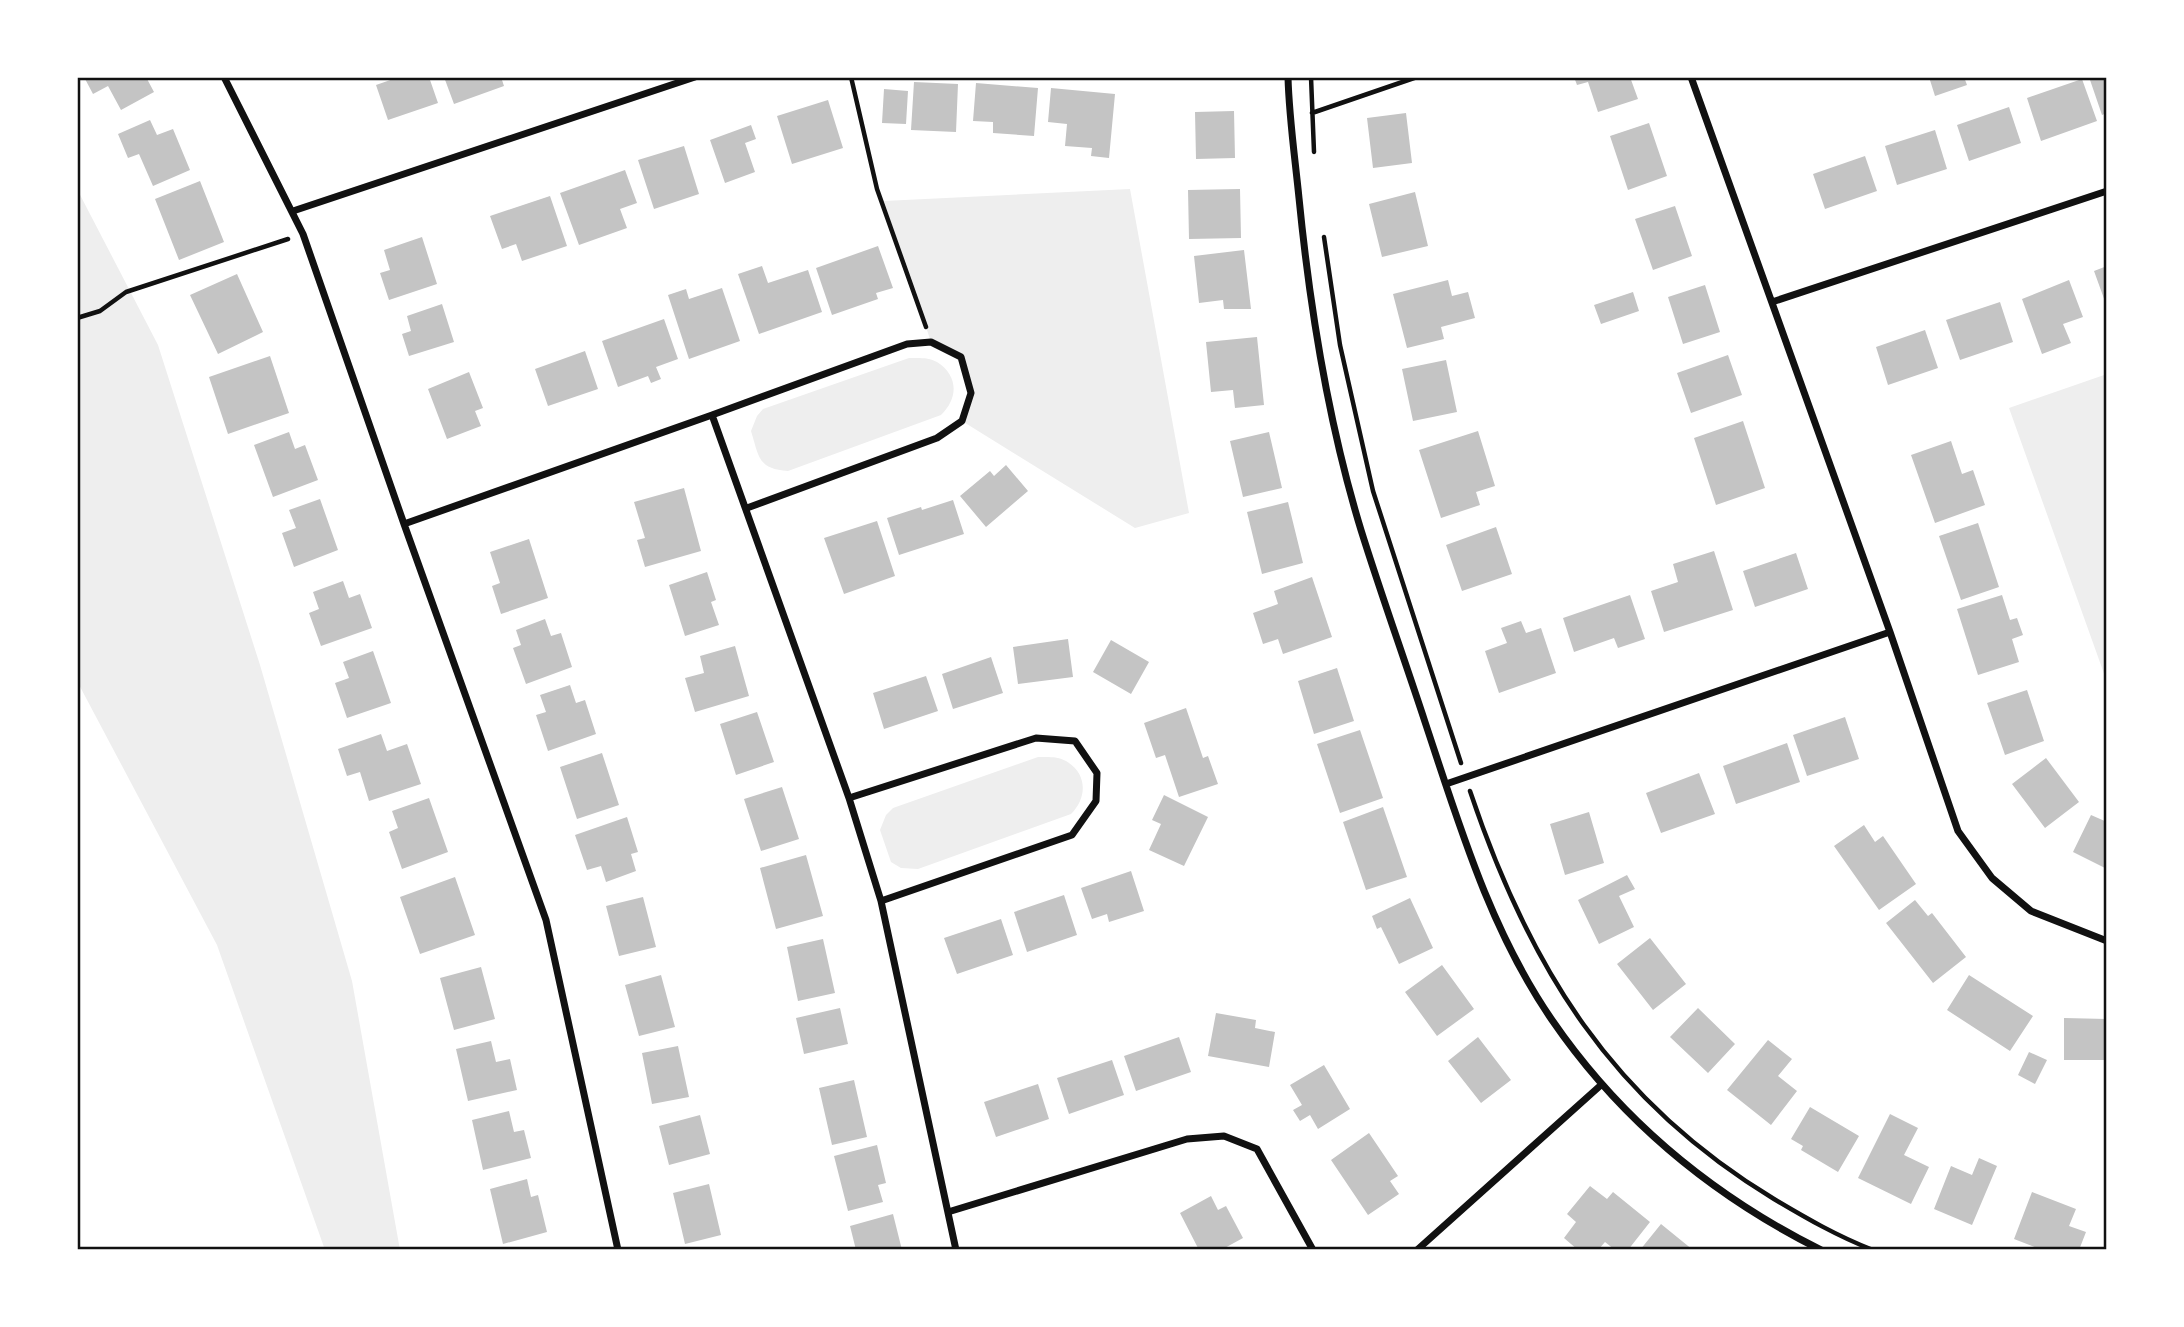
<svg xmlns="http://www.w3.org/2000/svg" width="2184" height="1327" font-family="'PT Sans Narrow',sans-serif">
  <style>
    .green { fill: #eee }
    .building { fill: #c4c4c4 }
    .lines { fill: none; stroke-linecap: round; stroke-linejoin: round }
    .path { stroke: #111; stroke-width: 4.5 }
    .minor { stroke: #111; stroke-width: 7 }
    .neatline { fill: none; stroke: #111; stroke-width: 2.5 }
  </style>
  <rect width="100%" height="100%" fill="#fff"/>
  <!-- green -->
  <path class="green" d="M77,189L158,345L260,665L352,981L400,1250H325L217,945L77,681Z
    M1130,189L1189,513L1135,528L962,421L971,393L961,357L931,342L884,201Z
    M909,358C918,358 929,357 937,362C959,376 958,399 941,415L788,471C758,469 759,457 751,431L757,416L763,409Z
    M2107,374V682L2009,408Z
    M1038,757C1047,757 1058,756 1066,761C1088,774 1087,798 1071,814L918,869L901,868L891,862L880,830L886,815L893,808Z"/>
  <!-- building -->
  <path class="building" d="M84,77H146L154,92L121,110L108,86L93,94Z
    M399,77H429L438,103L388,120L376,85Z
    M444,77H501L504,86L454,104Z
    M1574,77H1630L1638,99L1598,112L1588,82L1577,85Z
    M1929,77H1964L1967,85L1935,96Z
    M2089,77H2107V113L2102,115Z
    M2082,79L2097,121L2041,141L2027,98Z
    M914,82L958,84L956,132L911,130Z
    M976,83L1038,88L1034,136L993,133V122L973,121Z
    M1051,88L1115,94L1109,158L1091,156L1092,148L1065,146L1067,124L1048,122Z
    M884,89L908,91L906,124L882,123Z
    M828,100L843,148L792,164L777,116Z
    M2009,107L2021,143L1969,161L1957,125Z
    M1234,111L1235,158L1196,159L1195,112Z
    M1406,113L1412,163L1373,168L1367,118Z
    M150,120L157,135L173,129L190,170L153,186L139,154L128,158L118,134Z
    M1649,123L1667,176L1628,190L1610,136Z
    M751,125L756,139L745,143L755,172L725,183L710,140Z
    M1935,130L1947,169L1897,185L1885,146Z
    M684,146L699,194L654,209L638,160Z
    M1865,156L1877,191L1825,209L1813,174Z
    M625,170L637,203L620,209L627,228L579,245L560,193Z
    M200,181L224,242L179,260L155,199Z
    M1240,189L1241,238L1189,239L1188,190Z
    M1415,192L1428,246L1382,257L1369,204Z
    M550,196L567,246L522,261L516,244L502,249L490,216Z
    M1675,206L1692,256L1653,270L1635,219Z
    M422,237L437,284L389,300L380,273L390,270L384,250Z
    M878,246L893,288L876,293L878,299L832,315L816,268Z
    M1244,250L1251,309H1224L1223,300L1199,303L1194,256Z
    M762,266L768,283L808,270L822,312L759,334L738,274Z
    M2107,266V307L2094,271Z
    M237,274L263,332L218,354L190,295Z
    M1448,280L1452,296L1468,292L1475,318L1441,327L1444,339L1407,348L1393,294Z
    M2069,280L2083,317L2063,324L2071,343L2042,354L2022,299Z
    M1705,285L1720,332L1683,344L1668,297Z
    M722,288L740,341L689,359L668,295L686,289L689,299Z
    M1633,292L1639,311L1601,324L1594,305Z
    M2000,302L2013,342L1960,360L1946,320Z
    M442,304L454,342L409,356L402,334L411,331L407,316Z
    M664,319L678,359L656,367L661,379L651,383L648,376L618,387L602,341Z
    M1925,330L1938,368L1888,385L1876,347Z
    M1257,337L1264,405L1235,408L1233,390L1211,392L1206,342Z
    M585,351L598,389L548,406L535,369Z
    M1728,355L1742,395L1691,413L1677,373Z
    M270,356L289,413L228,434L209,377Z
    M1446,360L1457,412L1413,421L1402,369Z
    M469,372L483,408L475,411L481,426L447,439L428,389Z
    M1743,421L1765,488L1716,505L1694,438Z
    M1478,431L1495,486L1476,492L1480,505L1441,518L1419,450Z
    M289,432L295,449L305,445L318,480L273,497L254,445Z
    M1269,432L1282,488L1243,497L1230,441Z
    M1951,441L1962,474L1973,470L1985,505L1935,523L1911,455Z
    M1006,465L1028,491L986,527L960,496L990,471L994,476Z
    M684,488L701,551L645,567L637,540L645,538L634,502Z
    M320,499L338,550L294,567L282,533L296,528L289,510Z
    M953,500L964,534L899,555L887,518L921,507L922,510Z
    M1288,502L1303,563L1262,574L1247,512Z
    M877,521L895,576L844,594L824,538Z
    M1978,523L1999,587L1961,600L1939,536Z
    M1496,527L1512,574L1462,591L1446,545Z
    M529,539L548,598L501,614L492,586L500,583L490,552Z
    M1714,551L1733,610L1664,632L1651,591L1678,582L1673,564Z
    M1796,553L1808,589L1755,607L1743,571Z
    M707,572L716,600L711,602L719,625L685,636L669,585Z
    M1312,577L1332,637L1283,654L1278,639L1263,644L1253,613L1278,604L1274,591Z
    M343,581L349,598L360,594L372,628L321,646L309,613L319,609L313,592Z
    M1630,595L1645,639L1618,648L1614,638L1574,652L1563,618Z
    M2002,595L2010,620L2017,618L2023,635L2012,639L2019,662L1978,675L1957,609Z
    M545,619L551,636L561,633L572,667L526,684L513,648L521,645L516,630Z
    M1521,621L1526,633L1541,628L1556,673L1499,693L1485,651L1507,643L1501,628Z
    M1068,639L1073,677L1018,684L1013,647Z
    M1111,640L1149,662L1131,694L1093,672Z
    M735,646L749,696L695,712L685,678L704,673L700,656Z
    M373,651L391,703L347,718L335,683L349,678L343,662Z
    M991,657L1003,693L953,709L942,674Z
    M1337,668L1354,721L1314,734L1298,681Z
    M926,676L938,711L884,729L873,693Z
    M570,685L576,703L585,700L596,734L548,751L536,715L546,712L540,695Z
    M2027,690L2044,741L2005,755L1987,703Z
    M1186,708L1203,758L1208,756L1218,784L1179,797L1165,755L1156,758L1144,723Z
    M757,712L774,762L736,775L720,724Z
    M1845,717L1859,759L1807,776L1793,735Z
    M1360,730L1383,798L1340,813L1317,744Z
    M381,734L387,751L407,744L421,784L369,801L360,772L347,776L338,749Z
    M1787,743L1800,782L1736,804L1723,766Z
    M602,753L619,805L577,819L560,767Z
    M2046,758L2079,802L2045,828L2012,784Z
    M1699,773L1715,814L1661,833L1646,793Z
    M782,787L799,839L761,851L744,799Z
    M1164,795L1208,817L1184,866L1149,850L1161,824L1152,820Z
    M429,798L448,852L402,869L389,832L398,828L392,811Z
    M1383,807L1407,877L1366,890L1343,822Z
    M1589,812L1604,863L1565,875L1550,824Z
    M2091,815L2107,822V869L2073,852Z
    M627,817L638,852L631,854L636,871L606,882L601,866L587,870L575,835Z
    M1864,825L1875,842L1883,836L1916,884L1879,910L1834,846Z
    M806,855L823,916L776,929L760,868Z
    M1131,871L1144,911L1109,922L1107,914L1092,919L1081,888Z
    M1627,875L1635,889L1619,896L1634,927L1599,944L1578,900Z
    M455,877L475,935L420,954L400,897Z
    M1064,895L1077,935L1027,952L1014,912Z
    M643,897L656,947L619,956L606,906Z
    M1410,898L1433,948L1399,964L1381,927L1377,929L1372,916Z
    M1915,900L1928,916L1932,913L1966,957L1933,983L1886,923Z
    M1001,919L1013,955L957,974L944,938Z
    M1650,938L1686,984L1653,1010L1617,964Z
    M823,939L835,993L798,1001L787,947Z
    M1442,965L1474,1009L1437,1036L1405,992Z
    M481,967L495,1019L454,1030L440,978Z
    M661,975L675,1027L639,1036L625,985Z
    M1969,975L2033,1016L2010,1051L1947,1010Z
    M840,1008L848,1044L804,1054L796,1018Z
    M1698,1008L1735,1044L1708,1073L1670,1037Z
    M1216,1013L1256,1020L1255,1028L1275,1032L1269,1067L1208,1056Z
    M2064,1018L2107,1019V1060H2064Z
    M1179,1037L1191,1072L1136,1091L1124,1056Z
    M1478,1037L1511,1080L1481,1103L1448,1061Z
    M1768,1040L1792,1059L1778,1076L1797,1091L1771,1125L1727,1090Z
    M491,1041L496,1062L510,1059L517,1090L468,1101L456,1049Z
    M678,1046L689,1097L652,1104L642,1053Z
    M2029,1052L2047,1060L2035,1084L2018,1075Z
    M1112,1060L1124,1095L1069,1114L1057,1078Z
    M1324,1065L1350,1109L1318,1129L1310,1115L1300,1121L1293,1110L1302,1105L1290,1085Z
    M854,1080L867,1137L832,1145L819,1088Z
    M1038,1084L1049,1119L996,1137L984,1102Z
    M1810,1107L1859,1136L1838,1172L1801,1150L1803,1146L1791,1139Z
    M509,1111L514,1132L524,1130L531,1158L483,1170L472,1120Z
    M1890,1114L1918,1128L1904,1155L1929,1167L1911,1204L1858,1178Z
    M700,1115L710,1154L669,1165L659,1126Z
    M1369,1133L1398,1176L1390,1181L1399,1194L1368,1215L1331,1160Z
    M877,1145L886,1183L878,1185L883,1202L848,1211L834,1156Z
    M1979,1158L1997,1166L1972,1225L1934,1209L1951,1166L1972,1175Z
    M527,1179L531,1197L538,1195L547,1232L503,1244L490,1189Z
    M709,1184L721,1235L685,1244L673,1193Z
    M1590,1186L1607,1199L1613,1192L1650,1222L1628,1250H1615L1605,1242L1598,1250H1578L1564,1238L1576,1222L1567,1214Z
    M2032,1192L2076,1209L2069,1226L2086,1232L2079,1250H2042L2014,1239Z
    M1211,1196L1218,1210L1226,1206L1243,1238L1221,1250H1199L1180,1213Z
    M893,1214L902,1250H856L850,1226Z
    M1661,1224L1693,1250H1640Z"/>
  <g class="lines">
    <!-- path -->
    <path class="path" d="M851,77L877,189L926,327
      M1311,77L1314,152
      M1312,113L1417,77
      M1324,237L1340,345L1373,491L1461,763
      M77,318L100,311L126,292L288,239
      M1470,791C1529,967 1612,1101 1774,1199C1806,1218 1837,1236 1873,1250"/>
    <!-- minor -->
    <path class="minor" d="M224,77L303,234L404,524L546,920L618,1250
      M1288,77C1289,117 1295,158 1299,198C1310,310 1328,422 1361,530C1381,594 1404,658 1425,722C1459,824 1490,930 1552,1020C1620,1119 1713,1196 1821,1250
      M1691,77L1890,632L1958,831L1992,878L2031,911L2107,941
      M293,211L695,77
      M1772,302L2107,191
      M712,415L907,344L931,342L961,357L971,393L962,421L937,438L747,508
      M404,524L712,415L849,798L881,901L956,1250
      M1446,784L1890,632
      M849,798L1036,738L1075,741L1097,773L1096,801L1072,835L881,901
      M948,1212L1187,1139L1224,1136L1257,1149L1313,1250
      M1417,1250L1601,1085"/>
  </g>
  <!-- border -->
  <rect width="2184" height="1327" fill="none" stroke="#ffffff" stroke-width="158"/>
  <rect x="79" y="79" width="2026" height="1169" class="neatline"/>
</svg>
